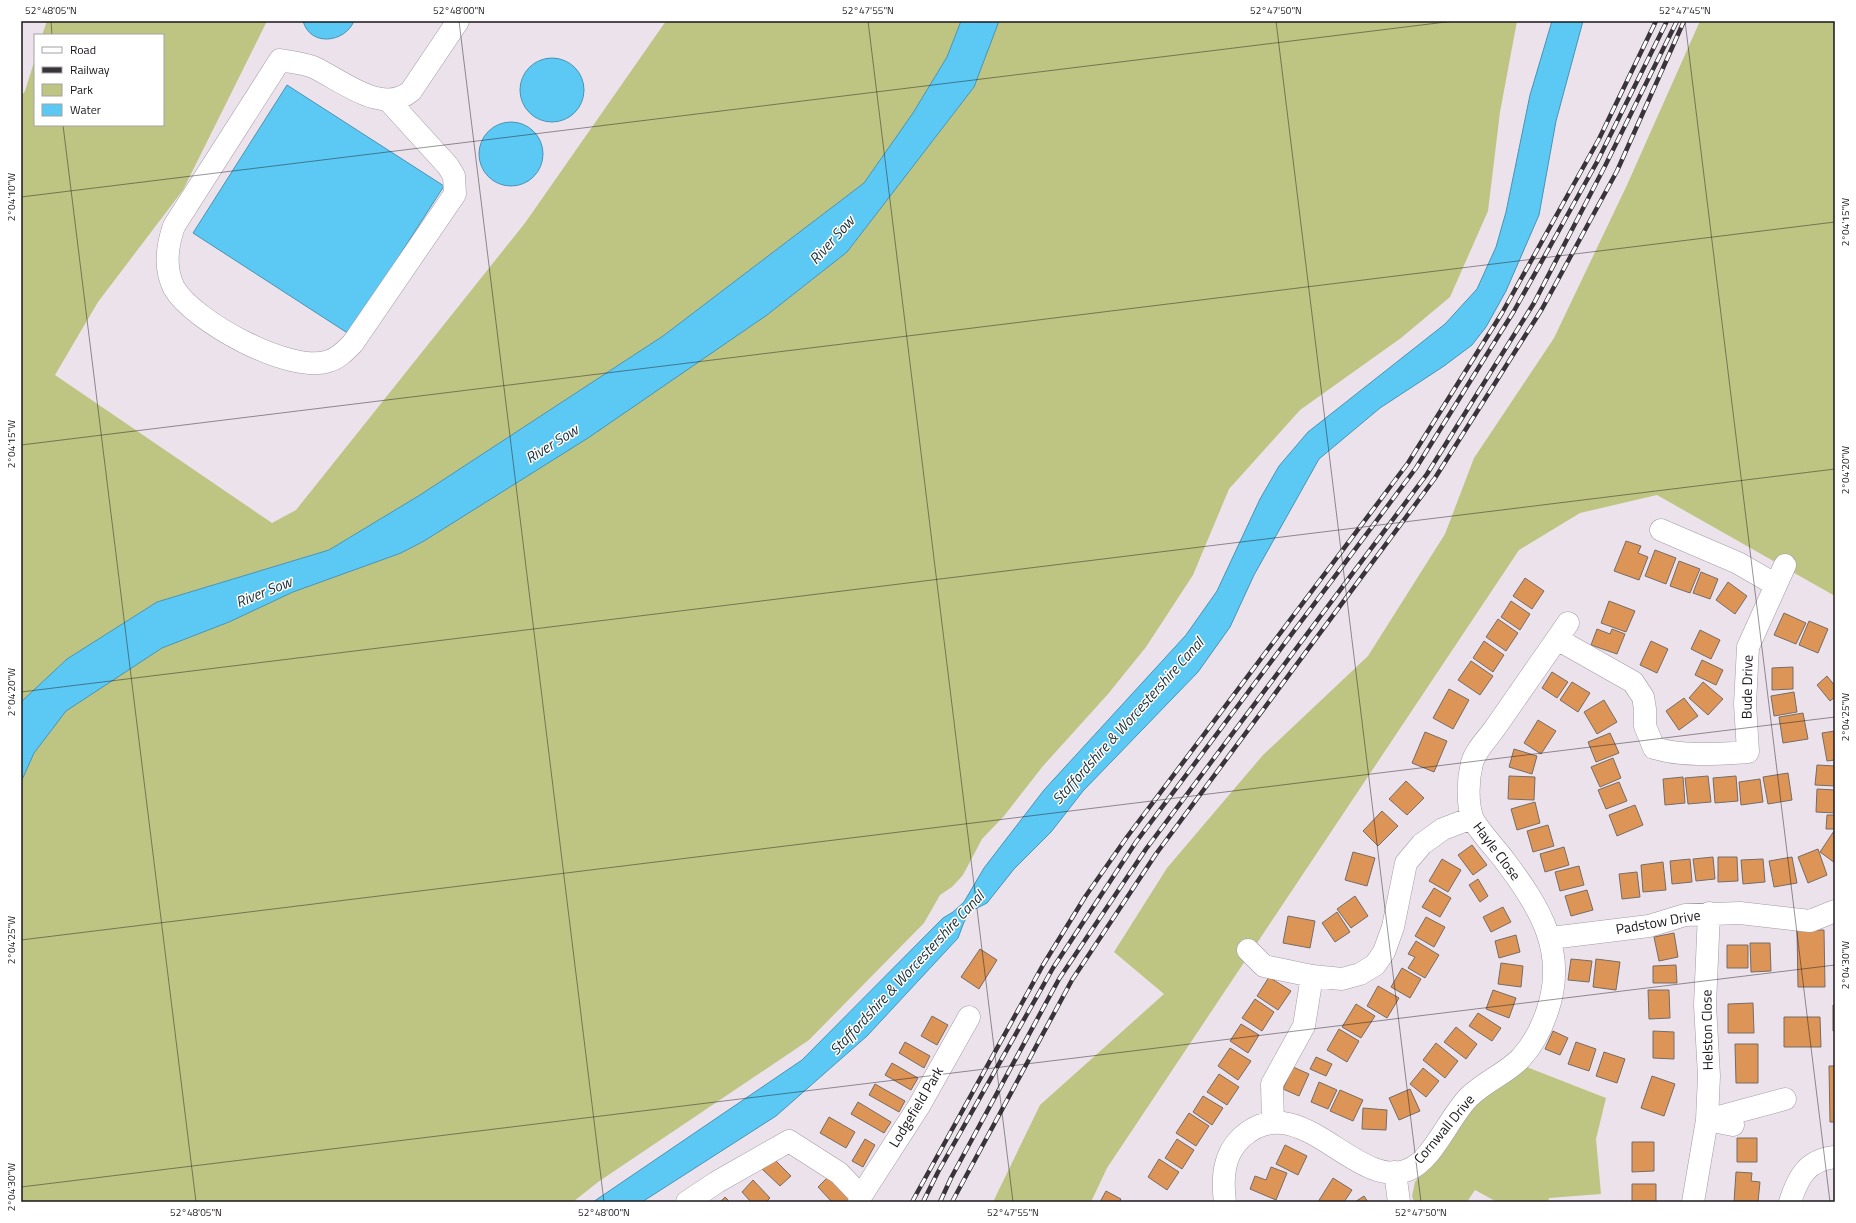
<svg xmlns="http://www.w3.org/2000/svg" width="1856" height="1223" font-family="'Titillium Web',sans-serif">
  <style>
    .green { fill: #bec482 }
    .water { fill: #5cc9f4; stroke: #4893b3 }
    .building { fill: #dc9457; stroke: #766c65 }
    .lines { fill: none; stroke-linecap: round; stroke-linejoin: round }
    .minor-casing { stroke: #a39aa3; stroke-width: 23 }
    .minor { stroke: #fff; stroke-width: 22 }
    .rail-casing { stroke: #393439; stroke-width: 4.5 }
    .rail { stroke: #fff; stroke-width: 3; stroke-dasharray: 9; stroke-linecap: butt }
    .ticks { fill: none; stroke: #1a161a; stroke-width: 1; stroke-opacity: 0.45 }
    .labels { text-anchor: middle; stroke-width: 3; stroke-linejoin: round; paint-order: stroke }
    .street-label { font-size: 14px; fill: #1a161a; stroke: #fff }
    .water-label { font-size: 15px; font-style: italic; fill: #1a2e36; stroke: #fff }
    .neatline { fill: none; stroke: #1a161a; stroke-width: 1.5 }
    .ticks-label { font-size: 10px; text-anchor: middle; fill: #1a161a }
  </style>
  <rect width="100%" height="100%" fill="#ece2ec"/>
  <!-- green -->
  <path class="green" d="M47,21H267L183,190L98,302L55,375L272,523L296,510L525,223L666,21H961L947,57L913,113L864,183L663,336L420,495L329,550L157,602L67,659L21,702V97L25,91L35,59V125H163V35H42Z
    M999,21H1517L1500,112L1488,211L1450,297L1401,338L1300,410L1229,489L1193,575L1146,647L1108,694L1043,766L1004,816L982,839L963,875L952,887L940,895L924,923L809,1040L598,1182L573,1202H21V782L34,753L66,710L162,648L229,622L293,592L401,553L424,541L767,315L847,252L974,87Z
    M1700,21H1835V596L1657,495L1580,513L1519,550L1107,1168L1091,1202H993L1040,1105L1164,994L1114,952L1167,868L1263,755L1368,656L1445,534L1474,458L1554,338L1627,185Z
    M1524,1066L1606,1098L1596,1139L1601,1194L1549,1198L1548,1202H1497L1475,1190L1467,1202H1414L1412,1196L1415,1182L1474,1107Z"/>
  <!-- water -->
  <path class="water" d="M303,21H354C345,43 310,47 303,21Z
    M961,21H999L974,87L847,252L767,315L588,438L424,541L401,553L293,592L229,622L162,648L66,711L34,753L21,782V702L67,659L157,602L329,550L420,495L663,336L864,183L913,113L947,57Z
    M1552,21H1583L1556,121L1539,215L1506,291L1486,327L1472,345L1444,366L1380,408L1319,459L1254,575L1230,627L1198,672L1083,791L1051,832L1014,869L987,903L971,911L964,922L958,938L867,1036L776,1116L642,1202H593L802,1060L943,918L953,912L964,902L984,868L1044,790L1186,635L1217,591L1260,499L1279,466L1308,432L1445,324L1477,289L1496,247L1506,212L1530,95Z
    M520 90a32 32 0 1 1 64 0a32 32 0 1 1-64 0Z
    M287,85L444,186L349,334L193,233Z
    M479 154a32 32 0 1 1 64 0a32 32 0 1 1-64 0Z"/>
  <!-- building -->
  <path class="building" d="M1626,541L1641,546L1638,553L1648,557L1639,580L1614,571Z
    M1655,550L1676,558L1666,584L1645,576Z
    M1679,561L1700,569L1690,593L1670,586Z
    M1701,572L1718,579L1710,599L1693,593Z
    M1525,578L1544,591L1532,609L1513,596Z
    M1728,582L1747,596L1735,614L1716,600Z
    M1511,601L1530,614L1520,630L1501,617Z
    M1609,601L1635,611L1626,632L1601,623Z
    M1784,613L1806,623L1796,644L1774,635Z
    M1498,619L1518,633L1506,651L1486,637Z
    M1809,621L1828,629L1818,653L1799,645Z
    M1597,629L1610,634L1612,629L1625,634L1617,654L1591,645Z
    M1700,630L1720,640L1711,659L1691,649Z
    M1484,641L1504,655L1493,672L1473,658Z
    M1651,641L1668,649L1657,673L1640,665Z
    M1702,660L1723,670L1716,685L1695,675Z
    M1471,661L1493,676L1480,695L1458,680Z
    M1793,667V689L1772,690V668Z
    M1552,672L1568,682L1557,698L1542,688Z
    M1827,676L1835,686V697L1830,701L1817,685Z
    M1572,682L1590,693L1578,712L1560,700Z
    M1703,682L1723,699L1708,715L1689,698Z
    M1449,689L1469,700L1453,729L1433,718Z
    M1794,692L1797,712L1774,716L1771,696Z
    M1684,698L1698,716L1679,730L1666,711Z
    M1604,700L1617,722L1597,734L1584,712Z
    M1803,713L1808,739L1783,743L1779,717Z
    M1538,720L1556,731L1541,754L1524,743Z
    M1835,731V760L1827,761L1822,733Z
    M1425,732L1447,741L1434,772L1412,763Z
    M1610,733L1619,753L1596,762L1588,742Z
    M1514,749L1537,756L1532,774L1509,767Z
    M1613,758L1621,778L1600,787L1591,767Z
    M1817,765L1835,766V786L1815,785Z
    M1788,773L1792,800L1768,804L1763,777Z
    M1509,776L1535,777L1534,800L1508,799Z
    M1708,776L1711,802L1688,804L1685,778Z
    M1736,776L1738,801L1715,803L1713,778Z
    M1683,777L1685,803L1665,805L1663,779Z
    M1760,779L1763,802L1741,805L1739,782Z
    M1406,781L1424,798L1407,815L1389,799Z
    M1619,782L1627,801L1606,809L1598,790Z
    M1817,789L1835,790V813L1816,812Z
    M1535,802L1540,823L1517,830L1511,809Z
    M1635,805L1643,825L1617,836L1609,815Z
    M1382,811L1398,826L1378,846L1363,831Z
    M1827,815H1835V829H1826Z
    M1548,825L1554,846L1533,852L1527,831Z
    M1834,831H1835V863L1820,852Z
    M1472,845L1487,865L1473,875L1458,855Z
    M1564,847L1569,865L1545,872L1540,854Z
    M1818,849L1827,875L1808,883L1798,857Z
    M1353,852L1375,858L1367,886L1345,880Z
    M1713,857L1715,879L1696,881L1693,859Z
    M1718,857H1737L1738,881L1718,882Z
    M1792,857L1797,883L1774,887L1769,861Z
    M1442,859L1461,870L1448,892L1429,881Z
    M1690,859L1692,882L1672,884L1670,861Z
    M1763,859L1765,882L1743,884L1741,860Z
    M1663,862L1666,890L1643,892L1641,865Z
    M1579,866L1584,885L1560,891L1555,872Z
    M1637,872L1640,897L1622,899L1619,874Z
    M1478,879L1488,896L1480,902L1469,885Z
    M1434,888L1451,898L1440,917L1422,907Z
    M1587,890L1593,910L1571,916L1565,896Z
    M1355,896L1368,916L1351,928L1337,909Z
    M1503,907L1511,922L1491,932L1483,917Z
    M1337,912L1350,932L1335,942L1322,923Z
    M1288,916L1315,921L1310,948L1283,943Z
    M1426,917L1445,927L1434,947L1415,936Z
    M1797,930H1824L1825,987H1798Z
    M1674,933L1678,957L1659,961L1654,937Z
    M1516,935L1520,952L1499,958L1495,941Z
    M1416,941L1439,955L1425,978L1408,968L1415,957L1408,954Z
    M1750,943H1770L1771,971L1751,972Z
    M1727,945H1748V968H1727Z
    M980,949L997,960L979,989L961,977Z
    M1571,959L1592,961L1589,982L1568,980Z
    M1596,959L1620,962L1616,990L1593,987Z
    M1501,963L1523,966L1521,987L1498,984Z
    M1676,965L1677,983H1653V966Z
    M1402,968L1421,979L1410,998L1391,987Z
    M1269,977L1291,991L1278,1010L1257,996Z
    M1378,986L1399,998L1387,1018L1367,1006Z
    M1493,990L1516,998L1509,1018L1486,1009Z
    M1648,990H1669L1670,1018L1649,1019Z
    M1255,999L1274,1012L1262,1031L1242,1018Z
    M1753,1003L1754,1033H1728V1004Z
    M1356,1004L1375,1016L1361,1038L1342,1027Z
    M1833,1005H1835V1031H1833Z
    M1478,1013L1501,1028L1492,1041L1469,1026Z
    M932,1016L948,1025L937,1045L921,1036Z
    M1784,1017H1820L1821,1047H1784Z
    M1241,1024L1259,1035L1248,1053L1230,1041Z
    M1456,1027L1477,1044L1466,1059L1444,1042Z
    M1339,1029L1359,1041L1347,1062L1327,1050Z
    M1553,1031L1568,1038L1560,1055L1545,1049Z
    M1653,1031L1674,1032V1059L1653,1058Z
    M905,1042L930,1056L924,1068L899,1053Z
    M1576,1042L1596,1049L1589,1071L1568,1064Z
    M1436,1043L1458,1061L1445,1078L1423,1060Z
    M1735,1044H1758V1083H1736Z
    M1230,1048L1251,1061L1238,1080L1218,1066Z
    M1604,1052L1625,1059L1617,1083L1596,1076Z
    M1316,1057L1332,1064L1326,1076L1310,1069Z
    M892,1063L918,1078L911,1090L885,1075Z
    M1829,1066H1835V1122H1830Z
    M1293,1067L1309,1074L1299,1096L1283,1089Z
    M1423,1068L1439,1081L1426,1097L1410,1084Z
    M1219,1074L1239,1087L1227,1105L1207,1092Z
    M1652,1076L1675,1084L1664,1116L1641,1108Z
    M1319,1082L1337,1090L1328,1109L1311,1102Z
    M875,1084L905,1101L899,1112L869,1095Z
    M1410,1089L1420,1111L1399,1120L1389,1098Z
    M1340,1090L1363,1100L1353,1121L1330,1111Z
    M1203,1096L1223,1108L1212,1125L1193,1112Z
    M858,1102L891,1122L884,1133L851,1114Z
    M1363,1108L1387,1110L1386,1130L1362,1129Z
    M1189,1113L1209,1126L1196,1146L1176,1133Z
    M829,1117L855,1132L846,1148L820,1133Z
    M1737,1138H1757V1162H1737Z
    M865,1139L875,1145L863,1167L852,1161Z
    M1177,1139L1194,1150L1182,1169L1165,1158Z
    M1632,1142H1654V1171L1632,1172Z
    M1285,1145L1307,1156L1298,1175L1276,1164Z
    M772,1157L791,1176L780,1186L761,1168Z
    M1159,1159L1179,1172L1167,1190L1148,1177Z
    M1271,1167L1287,1173L1276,1200L1250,1189L1255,1176L1266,1180Z
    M1736,1172L1752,1173L1751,1181L1760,1182L1758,1202H1734Z
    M829,1176L851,1200L849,1202H832L818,1187Z
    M1333,1178L1352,1190L1344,1202H1318Z
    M753,1180L770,1198L766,1202H751L742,1192Z
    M1632,1184H1656V1202H1632Z
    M1106,1191L1121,1199L1119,1202H1100Z
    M1364,1196L1368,1202H1355Z
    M725,1197L730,1202H720Z"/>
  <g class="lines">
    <defs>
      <path id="minor" d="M388,100L448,166L454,176L455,194L353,343C346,350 339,358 329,361C291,375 193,321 174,288C164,268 167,246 174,226L280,60C290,62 303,63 313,67C340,79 382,116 411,91L458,21
        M1661,530L1738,563L1776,585
        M1557,639L1633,682L1643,697L1645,709V726L1654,748C1685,757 1717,754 1748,752L1745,704L1748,647L1785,565
        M1709,913L1705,1005L1709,1076L1707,1120L1733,1125
        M1551,938L1649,926L1685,915L1740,913L1810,921L1835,911
        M1248,950L1264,966L1312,976L1342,979L1360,974L1375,965L1384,952L1393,927L1406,863L1422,844L1443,829L1472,818
        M1273,1123L1272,1084L1304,1026L1312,976
        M1395,1172L1399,1202
        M861,1196L919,1106L969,1017
        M687,1202L717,1182L789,1141L839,1173L861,1196L859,1202
        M1225,1202C1222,1179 1223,1155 1241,1138C1299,1084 1355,1191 1408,1170C1433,1160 1449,1117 1469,1097C1484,1082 1505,1074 1520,1059C1533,1045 1541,1030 1547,1012C1568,952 1540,908 1505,861C1497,850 1476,828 1472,817C1467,801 1468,779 1472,763C1475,751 1488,738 1495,728C1519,693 1544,658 1568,623
        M1693,1202L1707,1120L1785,1099
        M1790,1202C1798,1177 1807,1160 1835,1157"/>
    </defs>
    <!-- minor casing -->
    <use href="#minor" class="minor-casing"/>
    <!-- minor -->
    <use href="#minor" class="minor"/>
    <defs>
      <path id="rail" d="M912,1202L1043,965L1085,897L1127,837L1408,463L1502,313L1599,139L1656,21
        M923,1202L938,1172L1053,968L1136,842L1416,468L1514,311L1597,162L1667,21
        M940,1202L951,1178L1059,979L1146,849L1427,474L1534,303L1605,166L1677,21
        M952,1202L1072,980L1156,854L1435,478L1542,309L1617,171L1684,21"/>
    </defs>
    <!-- rail casing -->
    <use href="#rail" class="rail-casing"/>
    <!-- rail -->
    <use href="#rail" class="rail"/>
  </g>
  <!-- ticks -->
  <path class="ticks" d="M51,21L52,35M459,21L604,1202M868,21L1013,1202M1276,21L1421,1202M1685,21L1830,1202M63,125L196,1202M21,197L1454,21M21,445L1835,222M21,692L1835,469M21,940L1835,717M21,1187L1835,965"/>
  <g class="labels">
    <!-- street labels -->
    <g class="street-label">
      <text transform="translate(1747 687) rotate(-89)" y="5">Bude Drive</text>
      <text transform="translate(1497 851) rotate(53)" y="5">Hayle Close</text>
      <text transform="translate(1658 922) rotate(-10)" y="5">Padstow Drive</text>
      <text transform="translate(1707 1030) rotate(-91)" y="5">Helston Close</text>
      <text transform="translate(916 1107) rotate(-59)" y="5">Lodgefield Park</text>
      <text transform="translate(1444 1129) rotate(-50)" y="5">Cornwall Drive</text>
    </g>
    <!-- water labels -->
    <g class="water-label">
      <text transform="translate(832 240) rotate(-48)" y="5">River Sow</text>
      <text transform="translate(552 444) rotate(-32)" y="5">River Sow</text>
      <text transform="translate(264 592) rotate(-22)" y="5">River Sow</text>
      <text transform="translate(1128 721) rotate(-48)" y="5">Staffordshire &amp; Worcestershire Canal</text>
      <text transform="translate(907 973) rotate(-47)" y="5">Staffordshire &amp; Worcestershire Canal</text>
    </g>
  </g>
  <!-- border -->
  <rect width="1856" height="1223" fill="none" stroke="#ffffff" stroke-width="44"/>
  <!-- legend -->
  <rect x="34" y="34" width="130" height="92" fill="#ffffff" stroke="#a3a2a3"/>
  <rect x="42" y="47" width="20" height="6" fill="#ffffff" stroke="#a3a2a3"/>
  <text x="70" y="54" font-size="12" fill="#1a161a">Road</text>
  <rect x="42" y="67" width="20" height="6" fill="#393439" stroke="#a3a2a3"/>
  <text x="70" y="74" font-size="12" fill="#1a161a">Railway</text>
  <rect x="42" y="84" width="20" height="12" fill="#bec482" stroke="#a3a2a3"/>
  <text x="70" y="94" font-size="12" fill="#1a161a">Park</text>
  <rect x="42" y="104" width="20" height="12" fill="#5cc9f4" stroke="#a3a2a3"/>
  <text x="70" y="114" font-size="12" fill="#1a161a">Water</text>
  <rect x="22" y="22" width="1812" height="1179" class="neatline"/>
  <g class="ticks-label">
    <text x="51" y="14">52°48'05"N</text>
    <text x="459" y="14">52°48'00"N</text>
    <text x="868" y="14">52°47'55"N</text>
    <text x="1276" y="14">52°47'50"N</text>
    <text x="1685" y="14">52°47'45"N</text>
    <text transform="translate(11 197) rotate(-90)" y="4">2°04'10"W</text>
    <text transform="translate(1845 222) rotate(-90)" y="4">2°04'15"W</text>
    <text transform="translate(11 444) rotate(-90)" y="4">2°04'15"W</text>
    <text transform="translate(1845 470) rotate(-90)" y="4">2°04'20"W</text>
    <text transform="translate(11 692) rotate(-90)" y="4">2°04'20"W</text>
    <text transform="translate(1845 717) rotate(-90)" y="4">2°04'25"W</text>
    <text transform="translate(11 940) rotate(-90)" y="4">2°04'25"W</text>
    <text transform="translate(1845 965) rotate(-90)" y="4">2°04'30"W</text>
    <text transform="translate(11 1187) rotate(-90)" y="4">2°04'30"W</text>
    <text x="196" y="1216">52°48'05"N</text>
    <text x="604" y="1216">52°48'00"N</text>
    <text x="1013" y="1216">52°47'55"N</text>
    <text x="1421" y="1216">52°47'50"N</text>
  </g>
</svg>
